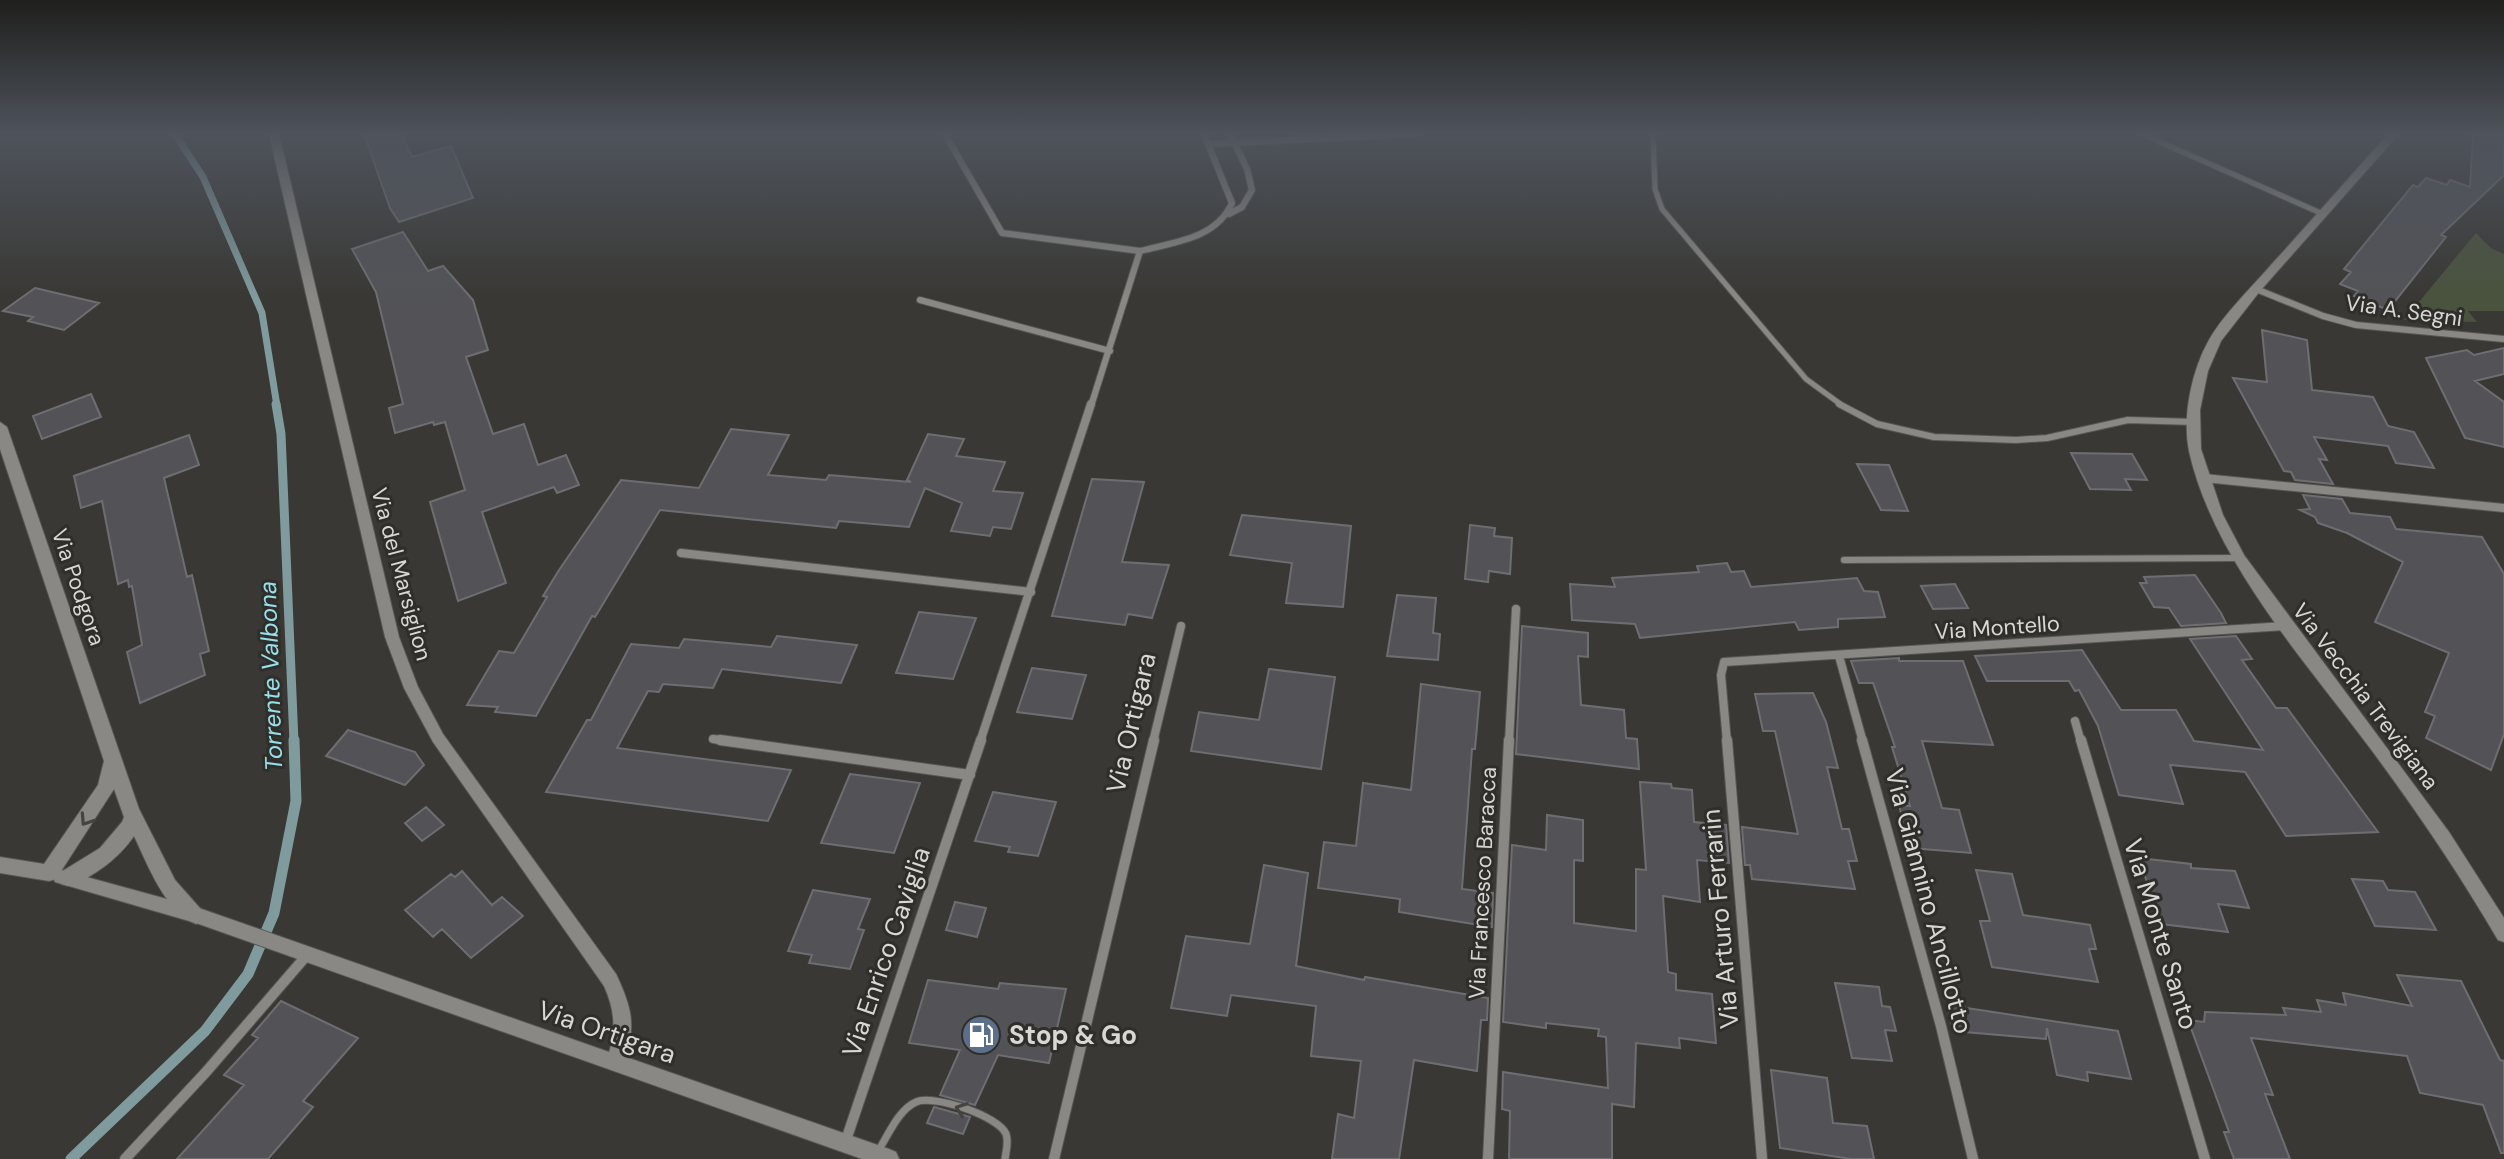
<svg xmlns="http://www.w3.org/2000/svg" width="2504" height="1159" font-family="'DM Sans',sans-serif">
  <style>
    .green { fill: #4a533e }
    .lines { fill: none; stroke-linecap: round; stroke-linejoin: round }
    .stream-far2 { stroke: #809b9d; stroke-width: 7 }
    .stream-far1 { stroke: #809b9d; stroke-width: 9 }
    .stream { stroke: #809b9d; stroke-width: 11 }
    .building { fill: #535357; stroke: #6e6e72; stroke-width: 2 }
    .service-far2-casing { stroke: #575653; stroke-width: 7 }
    .service-far1-casing { stroke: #575653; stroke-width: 8 }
    .service-casing { stroke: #575653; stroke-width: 9 }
    .minor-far2-casing { stroke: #575653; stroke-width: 8 }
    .minor-far1-casing { stroke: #575653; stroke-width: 10 }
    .minor-casing { stroke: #575653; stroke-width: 12 }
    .tertiary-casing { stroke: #575653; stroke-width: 2 }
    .secondary-casing { stroke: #575653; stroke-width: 2 }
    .service-far2 { stroke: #8a8884; stroke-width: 5 }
    .service-far1 { stroke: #8a8884; stroke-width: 6 }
    .service { stroke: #8a8884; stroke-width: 7 }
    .minor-far2 { stroke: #8a8884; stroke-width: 6 }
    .minor-far1 { stroke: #8a8884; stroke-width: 8 }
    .minor { stroke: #8a8884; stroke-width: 10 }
    .tertiary { fill: #8a8884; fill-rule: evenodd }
    .secondary { fill: #8a8884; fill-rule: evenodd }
    .oneway { stroke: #464440 }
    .labels { text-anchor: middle; stroke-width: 6; stroke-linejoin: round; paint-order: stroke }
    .street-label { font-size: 22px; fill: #d7d7d4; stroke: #2f2e2a }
    .water-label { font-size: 24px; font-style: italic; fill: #97e0ea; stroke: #2f2e2a }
    .near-street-label { font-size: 26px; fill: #d7d7d4; stroke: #2f2e2a }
    .near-poi-label { font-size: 26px; font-weight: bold; fill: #d7d7d4; stroke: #2f2e2a; text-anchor: start }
  </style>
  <rect width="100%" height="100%" fill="#393834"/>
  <!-- green -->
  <path class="green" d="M2476,233L2491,248L2504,254V311H2468L2477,322L2404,320Z"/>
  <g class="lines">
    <!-- stream-far2 -->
    <path class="stream-far2" d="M175,134L203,177L262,313L277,406"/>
    <!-- stream-far1 -->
    <path class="stream-far1" d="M276,404L281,434L294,742"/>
    <!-- stream -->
    <path class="stream" d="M71,1159L205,1031L248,974L274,913L296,801L294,740"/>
  </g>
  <!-- building -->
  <path class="building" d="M364,134H402L412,157L451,146L473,198L399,222L390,208Z
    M2473,134H2504V175L2441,235L2446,237L2388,310L2354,296L2358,291L2340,284L2351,272L2344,269L2413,185L2418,187L2426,178L2447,185L2450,180L2470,187Z
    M403,232L428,271L443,266L473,300L488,350L466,357L493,434L524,424L538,465L566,455L579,485L557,493L554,487L482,512L506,583L458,601L430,502L465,490L445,422L434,425L433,422L395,433L389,408L403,404L376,292L352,249Z
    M35,288L99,303L64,330L28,321L33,317L3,311Z
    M2262,330L2307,340L2312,390L2373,397L2388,426L2414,432L2434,468L2396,463L2388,446L2314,437L2327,460L2319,459L2333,484L2295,480L2291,472L2284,471L2233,378L2267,382Z
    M2504,348V374L2475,381L2504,402V447L2465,438L2426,358L2467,350L2474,355Z
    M91,394L101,417L42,439L33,416Z
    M731,429L789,435L768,475L826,480L829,475L911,482L907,480L928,434L964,439L956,456L1005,462L993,491L1023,493L1011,529L993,527L990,536L951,531L962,503L925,488L909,527L839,521L836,528L660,510L595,617L592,616L536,716L495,712L498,707L467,705L499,651L514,653L547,597L543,596L559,570L621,480L699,488Z
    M189,435L199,465L164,478L187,577L192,575L209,651L200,654L205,675L140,703L127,652L142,645L132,586L129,587L128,580L118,584L102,501L81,508L74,476Z
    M2071,453L2132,454L2147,480L2125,479L2131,490L2090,489Z
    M1857,464L1889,465L1908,511L1881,510Z
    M1092,479L1144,482L1122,562L1169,565L1152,618L1128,614L1125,625L1052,616Z
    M2303,495L2342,499L2350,513L2390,517L2396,529L2482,537L2504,574V734L2491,770L2426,738L2435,716L2425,712L2449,653L2375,622L2403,562L2347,533L2318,523L2315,517L2300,510L2310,509Z
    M1242,515L1351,526L1343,607L1286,603L1292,563L1230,555Z
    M1470,525L1495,528L1494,536L1512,538L1510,574L1489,571L1488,582L1465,579Z
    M1727,563L1731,572L1744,571L1751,587L1857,578L1864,591L1878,592L1885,617L1838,619V627L1799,630L1795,622L1640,638L1635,624L1572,620L1570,584L1615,587L1612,578L1699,572L1697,566Z
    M2195,575L2221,613L2226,623L2181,626L2169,608L2154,607L2140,583H2147L2144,577Z
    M1955,584L1968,608L1933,609L1921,586Z
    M1397,595L1436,598L1433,633L1440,634L1438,660L1387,656Z
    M919,612L976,618L953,679L896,673Z
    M1522,626L1588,633V657L1578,656L1581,705L1624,710L1626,738L1637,739L1639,769L1516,754Z
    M777,636L857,645L841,683L722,669L713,688L663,684L659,692L648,691L617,748L791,770L768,821L546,792L587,720H591L631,644L679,648L684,639L771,647Z
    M2236,636L2252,659L2242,660L2276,708H2287L2378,832L2286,836L2245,772L2170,765L2183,804L2119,795L2098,726L2079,690L2075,691L2069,681H1987L1975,656L2082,650L2121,710H2176L2194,741L2263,750L2190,639Z
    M1899,658V661H1963L1993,745L1922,741L1942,808L1959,810L1971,853L1910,848L1899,805L1910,806L1892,747H1895L1873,683H1859L1851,661Z
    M1032,668L1086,675L1072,719L1017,712Z
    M1269,669L1335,677L1321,769L1191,751L1199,712L1259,720Z
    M1421,684L1480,692L1475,749H1472L1462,889L1493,893L1492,927L1399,912L1400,899L1318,888L1324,842L1356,846L1363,783L1411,790Z
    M1813,693L1826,722L1838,768L1827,767L1842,829H1849L1857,861H1848L1855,889L1752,879L1750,865H1745L1742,827L1798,834L1775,731H1763L1755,694Z
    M348,730L415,752L424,765L405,785L326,756Z
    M850,774L920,783L894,853L821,843Z
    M1640,782L1671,784L1672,788L1692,790L1694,822L1726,825L1729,863L1697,860L1700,902L1663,896L1668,972L1676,974V990L1712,994L1716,1043L1679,1038L1680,1048L1636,1043L1634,1107L1612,1104V1159H1509L1510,1111L1502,1109L1503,1072L1608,1088L1606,1037L1598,1036L1599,1029L1546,1023V1028L1503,1022L1512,845L1546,850L1547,815L1583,820V861L1574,860V923L1636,931V869L1646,870Z
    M993,792L1056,802L1038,856L1008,852L1010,847L975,841Z
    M426,807L444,825L422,841L405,823Z
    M2139,858L2191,864V868L2235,871L2249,908L2218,904L2228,932L2161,924Z
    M1264,865L1308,873L1296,966L1364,980L1365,977L1488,998L1487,1020H1481L1477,1071L1414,1060L1399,1159H1332L1338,1114L1354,1118L1361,1061L1311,1056L1316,1006L1231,995L1227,1016L1171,1008L1186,936L1250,944Z
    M1976,870L2012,874L2023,915L2090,925L2096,949H2089L2098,982L1992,967L1980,921H1990Z
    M462,871L492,905L502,897L523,916L471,958L442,929L433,937L405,910L451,874L455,877Z
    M2352,879L2383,881L2388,890L2415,892L2436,930L2375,926Z
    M813,890L870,899L858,929L864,930L850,969L809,963L812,955L788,951Z
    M955,902L986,908L977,937L946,930Z
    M2397,975L2461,981L2500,1060L2504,1061V1153H2501L2483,1105L2420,1093L2407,1056L2251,1038L2273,1095L2265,1094L2290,1159H2234L2224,1132H2229L2188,1020L2204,1022L2205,1012L2286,1015L2283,1008L2321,1012L2317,1000L2346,1005L2343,993L2412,1006Z
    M928,980L998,989L1000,983L1066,989L1049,1063L998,1055L975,1105L940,1095L960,1050L909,1043Z
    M1835,983L1879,987L1882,1006L1890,1007L1896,1031L1885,1030L1892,1061L1852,1058Z
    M281,1001L358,1038L303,1101L313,1107L268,1159H177L244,1085L224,1075L258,1038L252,1035Z
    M1947,1005L2118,1031L2131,1079L2087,1072L2088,1081L2057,1075L2047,1028L2046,1039L1953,1031Z
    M1771,1070L1827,1078L1833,1123L1867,1126L1874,1159H1851L1780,1148Z
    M934,1107L970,1117L963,1134L927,1123Z"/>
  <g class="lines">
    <defs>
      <path id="service-far2" d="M1653,134L1655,189L1662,209L1806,379L1843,406
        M2142,134L2323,214"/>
      <path id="service-far1" d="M1839,404L1877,424L1934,437L2016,440L2047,438L2128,420L2194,422
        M1844,560L2239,558"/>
      <path id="service" d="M878,1151C888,1136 898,1110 916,1102C933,1094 999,1116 1006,1134C1009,1142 1006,1151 1005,1159"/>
      <path id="minor-far2" d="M945,134L1002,233L1140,251
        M1208,144L1418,134
        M1229,214L1242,207L1252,190L1247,169L1230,134
        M2256,289L2323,316L2356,325L2504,339
        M920,300L1110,351
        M1091,406L1140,251C1174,242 1216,239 1232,203L1204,134"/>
      <path id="minor-far1" d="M2204,478L2504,508
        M681,553L1031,592
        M1839,656L1863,742
        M2075,721L2081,742
        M713,739L734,742
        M980,742L1091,404
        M1153,742L1181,626
        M1509,742L1516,609
        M1727,742L1721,675L1724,662L2285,626"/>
      <path id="minor" d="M720,740L970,775
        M1727,740L1762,1159
        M1862,740L1941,1026L1973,1159
        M2081,740L2205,1159
        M845,1143L981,740
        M125,1159L206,1072L307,955
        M1054,1159L1154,740
        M1488,1159L1509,740"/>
      <path id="tertiary" d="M269,134H279L399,637L418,687L443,734L616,974C631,1006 636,1023 626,1057L889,1149L896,1152L899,1159H862L196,923L55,882L53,877L55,872L61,870L196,907L609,1052L610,1049C616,1026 614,1008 604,986L433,742L404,688L385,637Z
        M2388,134H2399L2260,291L2221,341L2208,371L2200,410L2201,449L2223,515L2244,555L2449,832L2504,918V942L2498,940C2459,873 2416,810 2370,748C2305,661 2213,559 2189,451C2182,416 2192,370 2209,340C2223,315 2252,287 2271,265C2310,222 2349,178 2388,134Z"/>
      <path id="secondary" d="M0,422L7,427L139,809L175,880L206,915L203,921L196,924C165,912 147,863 134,836C118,859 94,877 68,886L61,884L58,878L61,872L100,848L122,822L124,817L114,789L56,879L49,881L0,873V857L44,864L98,785L104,761L0,449Z"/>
    </defs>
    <!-- service-far2 casing -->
    <use href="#service-far2" class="service-far2-casing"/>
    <!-- service-far1 casing -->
    <use href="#service-far1" class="service-far1-casing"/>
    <!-- service casing -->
    <use href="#service" class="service-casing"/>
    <!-- minor-far2 casing -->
    <use href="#minor-far2" class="minor-far2-casing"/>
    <!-- minor-far1 casing -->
    <use href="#minor-far1" class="minor-far1-casing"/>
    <!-- minor casing -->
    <use href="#minor" class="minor-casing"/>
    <!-- tertiary casing -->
    <use href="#tertiary" class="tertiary-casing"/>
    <!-- secondary casing -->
    <use href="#secondary" class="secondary-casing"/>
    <!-- service-far2 -->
    <use href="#service-far2" class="service-far2"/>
    <!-- service-far1 -->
    <use href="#service-far1" class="service-far1"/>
    <!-- service -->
    <use href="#service" class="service"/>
    <!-- minor-far2 -->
    <use href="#minor-far2" class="minor-far2"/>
    <!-- minor-far1 -->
    <use href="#minor-far1" class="minor-far1"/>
    <!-- minor -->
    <use href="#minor" class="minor"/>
    <!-- tertiary -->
    <use href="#tertiary" class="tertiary"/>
    <!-- secondary -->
    <use href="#secondary" class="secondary"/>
  </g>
  <!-- one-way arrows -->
  <defs><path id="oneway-chevron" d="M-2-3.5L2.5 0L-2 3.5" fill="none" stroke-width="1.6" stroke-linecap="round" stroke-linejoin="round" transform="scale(2)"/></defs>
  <g class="oneway">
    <use href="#oneway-chevron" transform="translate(86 820) rotate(123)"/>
    <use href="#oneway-chevron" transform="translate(961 1109) rotate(-161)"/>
  </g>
  <!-- sky -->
  <linearGradient id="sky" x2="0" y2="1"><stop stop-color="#1f1f1d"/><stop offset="0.45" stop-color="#4e535c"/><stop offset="1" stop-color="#4e535c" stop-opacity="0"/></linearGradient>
  <rect width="2504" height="297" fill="url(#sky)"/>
  <!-- icons -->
  <defs>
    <symbol id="fuel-disc" viewBox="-11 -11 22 22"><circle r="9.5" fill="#5c6f8a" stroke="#2f2e2a"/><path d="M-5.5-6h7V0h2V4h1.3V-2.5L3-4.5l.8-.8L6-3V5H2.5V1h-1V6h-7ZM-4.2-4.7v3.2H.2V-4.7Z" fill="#fff"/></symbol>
  </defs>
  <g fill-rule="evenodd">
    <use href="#fuel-disc" x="959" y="1013" width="44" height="44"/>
  </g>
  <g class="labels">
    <!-- street labels -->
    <g class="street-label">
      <text transform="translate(2404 310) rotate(8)" y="8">Via A. Segni</text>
      <text transform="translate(402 574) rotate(75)" y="8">Via del Marsiglion</text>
      <text transform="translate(79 587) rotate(71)" y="8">Via Podgora</text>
      <text transform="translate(1997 627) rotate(-4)" y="8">Via Montello</text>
      <text transform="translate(2366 696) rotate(53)" y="8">Via Vecchia Trevigiana</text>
      <text transform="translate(1482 883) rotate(-87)" y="8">Via Francesco Baracca</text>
    </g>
    <!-- water labels -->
    <g class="water-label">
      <text transform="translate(271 676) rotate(-92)" y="8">Torrente Valbona</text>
    </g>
    <!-- near-street labels -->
    <g class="near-street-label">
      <text transform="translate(1131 723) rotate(-77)" y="9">Via Ortigara</text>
      <text transform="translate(1929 901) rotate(75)" y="9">Via Giannino Ancillotto</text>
      <text transform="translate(1720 919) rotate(-95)" y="9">Via Arturo Ferrarin</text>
      <text transform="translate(2161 934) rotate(73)" y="9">Via Monte Santo</text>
      <text transform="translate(886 952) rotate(-71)" y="9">Via Enrico Caviglia</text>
      <text transform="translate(607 1032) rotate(19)" y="9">Via Ortigara</text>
    </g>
    <!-- near-poi labels -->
    <g class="near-poi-label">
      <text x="1009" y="1044">Stop &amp; Go</text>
    </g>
  </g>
</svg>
